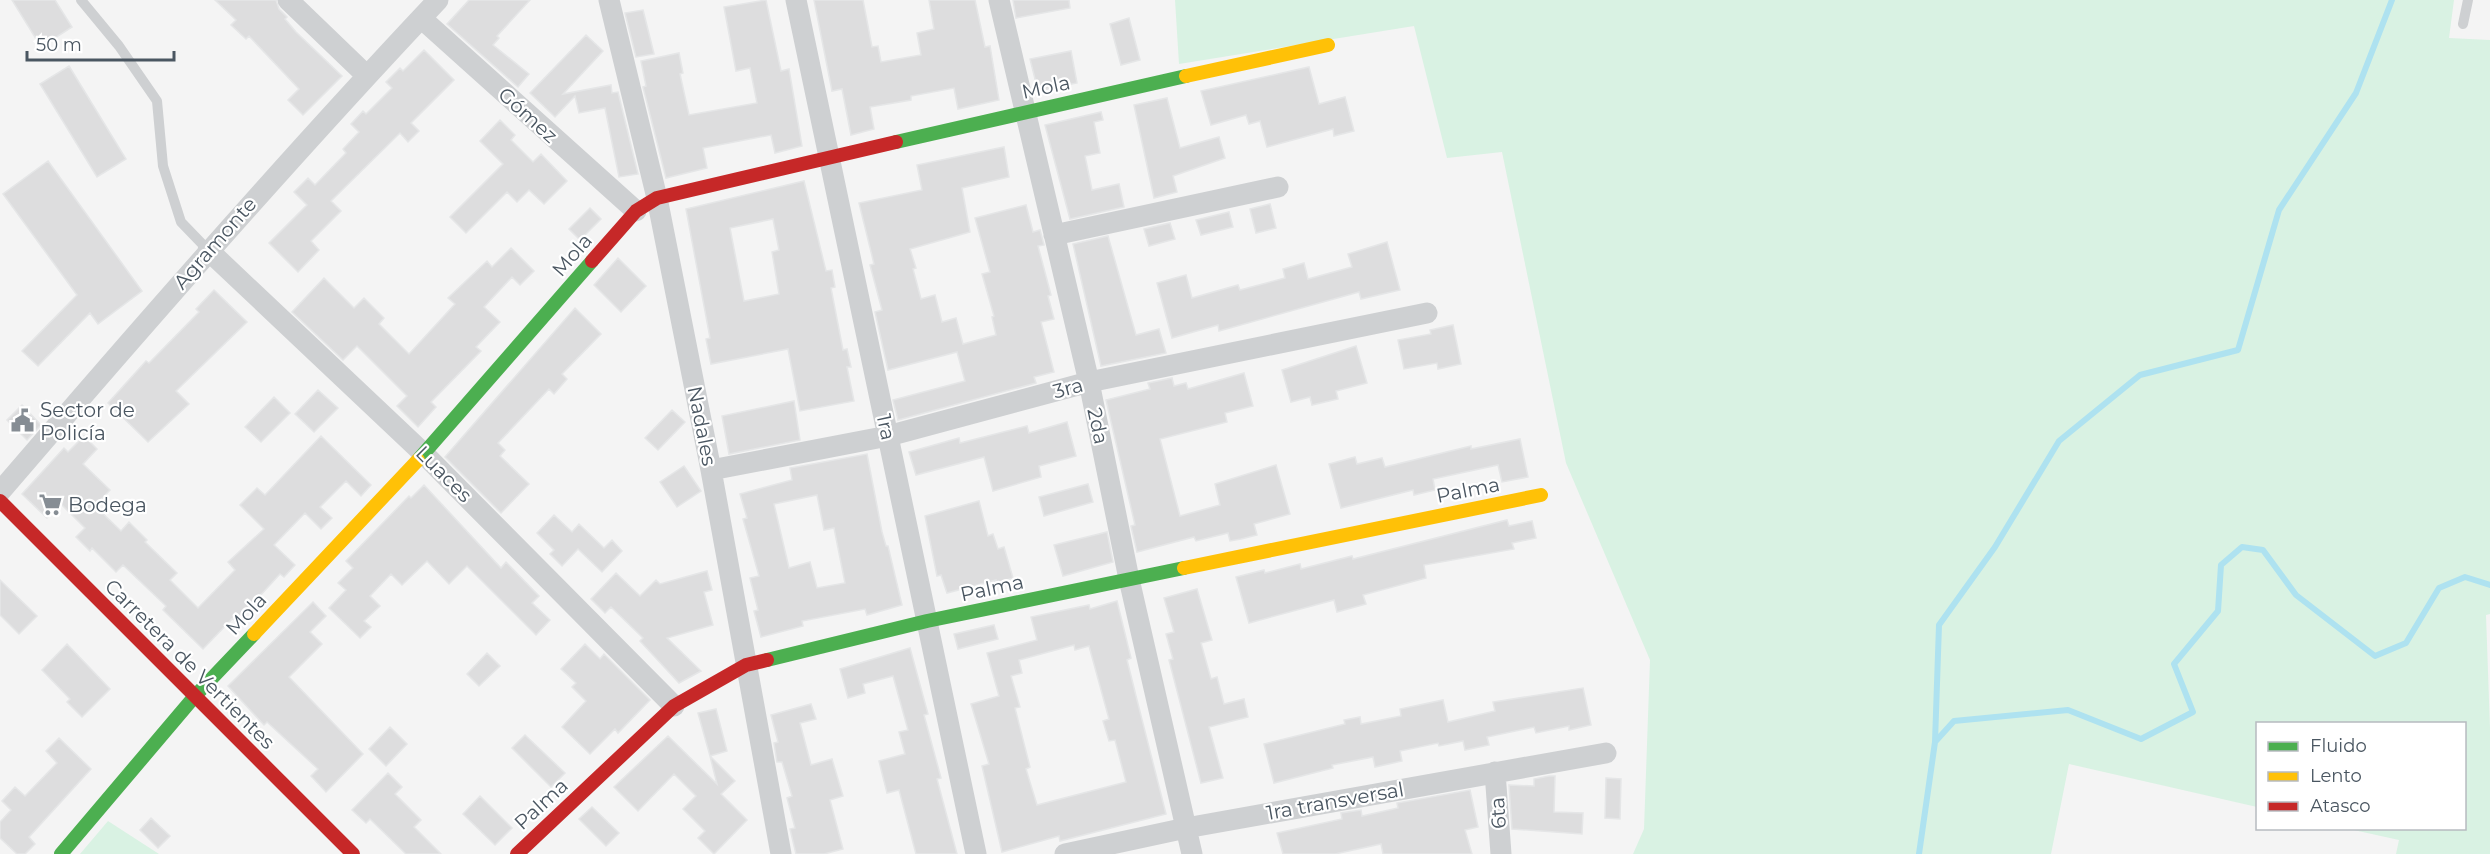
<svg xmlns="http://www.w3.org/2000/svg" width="2490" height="854" font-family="Montserrat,sans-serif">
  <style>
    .green { fill: #d9f2e3 }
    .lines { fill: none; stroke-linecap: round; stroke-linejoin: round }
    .stream { stroke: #aee2f0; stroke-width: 6 }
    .building { fill: #ddddde; stroke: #e5e6e7; stroke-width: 1.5; fill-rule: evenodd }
    .lane { stroke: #ced0d2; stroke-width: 10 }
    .street { stroke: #ced0d2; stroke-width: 21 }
    .fast { stroke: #4caf50; stroke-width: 14 }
    .slow { stroke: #ffc107; stroke-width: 14 }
    .jam { stroke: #c62828; stroke-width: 14 }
    .labels { text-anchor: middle; stroke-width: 4.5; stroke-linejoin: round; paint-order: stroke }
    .street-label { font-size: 20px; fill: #4a5661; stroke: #fff }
    .poi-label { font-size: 20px; fill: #4a5661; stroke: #fff; text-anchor: start }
  </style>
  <rect width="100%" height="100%" fill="#f4f4f4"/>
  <!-- green -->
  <path class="green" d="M1175,0H2454L2449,38L2490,40V614L2486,615L2490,728V854H2396L2399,840L2349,829L2464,828V724H2258L2257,807L2069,764L2051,854H1633L1644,829L1650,660L1566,463L1502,152L1447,158L1414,26L1179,64Z
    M108,821L159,854H80Z"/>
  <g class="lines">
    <!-- stream -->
    <path class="stream" d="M1935,742L1939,625L1995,547L2059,441L2140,375L2238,350L2279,210L2356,93L2392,0
      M1919,854L1935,742L1954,721L2068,710L2141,739L2193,712L2174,664L2218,611L2221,565L2242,547L2263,550L2296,595L2375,656L2406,643L2439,588L2465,577L2490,585"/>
  </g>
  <!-- building -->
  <path class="building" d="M12,0H55L72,27L41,47Z
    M215,0H276L279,9L287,17L285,19L296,32L342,76L303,115L288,100L299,89L249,36L246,39L231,25L236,20Z
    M469,0H530L497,36L499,38L493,45L529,74L518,87L447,24Z
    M766,0L781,71L789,69L802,146L775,153L771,135L703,148L707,168L666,178L643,87L646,86L641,61L679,53L683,73L680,74L689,115L757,103L750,68L736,71L724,7Z
    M814,0H863L872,47L878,46L881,62L921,55L917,33L934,29L929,0H975L985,47L990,46L999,100L958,109L954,88L911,96V100L870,107L874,129L851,135L842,89L832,91Z
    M1013,0H1069L1070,8L1016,18Z
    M643,10L654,54L636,57L625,13Z
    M1129,18L1140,60L1121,65L1110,24Z
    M586,35L603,51L563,94L611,85L612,93L618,92L638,174L619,177L605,108L579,113L575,96L555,117L530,93Z
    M424,50L454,80L411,123L419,131L408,142L400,133L331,201L341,211L311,241L319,250L298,272L269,243L307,205L294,192L308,178L315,185L346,153L343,149L359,132L351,124L363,111L366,114L392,88L386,82L400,68L403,71Z
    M1071,51L1077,83L1038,91L1030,59Z
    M69,66L126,159L97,177L40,84Z
    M1309,67L1319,104L1345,97L1354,131L1334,136L1333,129L1267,147L1260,121L1249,124L1246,115L1211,125L1201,91Z
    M1167,98L1180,148L1219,137L1225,158L1173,176L1177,192L1154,198L1134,105Z
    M1101,112L1103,120L1094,122L1100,153L1085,156L1092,190L1119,184L1124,207L1070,219L1045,125Z
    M500,120L515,135L511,140L533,162L541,154L567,181L544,204L529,190L517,202L507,192L466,233L450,217L503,164L480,141Z
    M1004,147L1009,177L962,188L970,232L910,249L916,268L913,269L921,299L935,295L942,322L956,318L963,344L996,335L992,317L994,316L982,274L990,272L975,218L1026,205L1033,232L1040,230L1044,245L1038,246L1051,295L1048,296L1054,319L1041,322L1054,372L1034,377L1036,383L898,420L893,400L965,381L957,352L888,370L875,312L882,310L870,265L874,264L859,203L922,190L917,165Z
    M48,161L142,291L98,324L90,313L38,366L22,351L77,295L3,194Z
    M804,181L826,271L832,270L835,287L831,288L843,350L847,349L851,367H847L854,401L800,411L788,349L711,364L706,339L710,338L686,209ZM773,219L779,250L772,252L779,294L744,301L730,228Z
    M1270,204L1276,228L1256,233L1250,209Z
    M590,208L601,219L580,240L569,229Z
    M1229,212L1233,227L1201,235L1196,220Z
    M1170,223L1175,239L1149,246L1144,229Z
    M1108,236L1136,335L1159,329L1166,353L1101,366L1073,244Z
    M1387,242L1400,290L1361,299L1359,292L1219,331L1218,325L1172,338L1157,283L1186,275L1192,298L1238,285L1240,290L1285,278L1283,269L1304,263L1308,279L1352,267L1348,254Z
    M511,248L534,271L520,285L512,277L484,307L500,322L476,347L481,351L431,402L436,407L418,427L397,406L407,396L357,346L343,360L292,312L324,278L354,308L364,298L384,318L379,324L409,354L455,304L448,298L487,261L492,267Z
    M618,258L646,286L621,312L594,285Z
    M214,290L247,322L176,391L189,404L148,442L108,403L146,361L149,363L199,312L196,309Z
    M575,308L601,334L562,374L567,379L554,394L549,389L498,443L505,450L500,456L529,484L501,513L445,457Z
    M1453,325L1461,364L1438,369L1437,363L1404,369L1398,340L1431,334L1430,330Z
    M1356,346L1367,383L1336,391L1338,399L1312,405L1310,397L1291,402L1282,370Z
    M1244,373L1253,406L1225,413L1227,422L1160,439L1180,516L1220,505L1215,484L1276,465L1290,514L1254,524L1257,535L1241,539L1230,541L1228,533L1196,541L1194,537L1137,552L1131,526L1135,525L1106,400L1150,389L1148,383L1172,378L1174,386L1186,383L1188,389Z
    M318,390L338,408L314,432L295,414Z
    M274,397L290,413L261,442L245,427Z
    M794,401L800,440L729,454L722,416Z
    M22,405L41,425L27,440L7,420Z
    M672,410L685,422L658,450L645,438Z
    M1067,422L1076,456L1039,466L1041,477L993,491L984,457L916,475L909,452L959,438L960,443L1027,426L1029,433Z
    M84,436L97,449L83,464L110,490L95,506L121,531L129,522L147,540L145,542L177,573L170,580L198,608L235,570L228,562L264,529L240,505L257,488L265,495L321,436L371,485L361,496L346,481L320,507L332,518L321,529L305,513L274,545L295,565L284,577L280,574L236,622L233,618L203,649L163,610L166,606L123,565L116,572L92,548L90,551L76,537L85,528L61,504L47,518L22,494L64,448L68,452Z
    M1520,439L1528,477L1502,482L1498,465L1433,479L1435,490L1414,495L1413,490L1341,508L1329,464L1355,457L1357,464L1382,458L1385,467L1471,446V449Z
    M867,454L882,532L886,546H888L902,605L867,615L865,609L802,621L803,626L761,637L754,611L758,610L750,578L759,576L743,519L747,518L740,494L792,480L790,468ZM817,495L824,530L834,528L845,583L817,588L810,562L789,568L774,504Z
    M684,466L701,491L677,507L660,482Z
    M1088,484L1093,502L1044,516L1039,497Z
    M424,485L501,568L506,562L539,596L532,603L550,620L536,635L467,566L449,584L427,561L402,585L391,574L370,596L380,606L364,621L371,627L360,638L329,608L346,590L338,583L353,568L346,561L409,496L411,498Z
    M979,501L988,536L993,534L998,549L1004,547L1013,578L996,583V580L947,593L941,575L937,576L925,516Z
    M554,515L572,532L579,524L604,548L612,540L622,551L602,572L578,549L562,566L550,554L554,550L537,533Z
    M1507,520L1509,526L1532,521L1536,538L1512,543L1514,549L1424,565L1426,578L1363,595L1366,604L1337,612L1334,600L1249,623L1236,577L1264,570L1265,573L1300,564L1301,569L1352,556L1353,559Z
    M1107,532L1113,562L1063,576L1054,545Z
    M707,571L712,590L704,592L713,625L667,638L701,671L679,683L640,641L643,638L611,607L605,613L591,599L616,573L640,596L656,580L660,584Z
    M0,580L37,616L19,634L0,615Z
    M1197,589L1212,640L1201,643L1211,679L1217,677L1224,704L1244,699L1248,717L1209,727L1223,778L1201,783L1169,660L1173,659L1166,634L1174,632L1164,598Z
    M1117,601L1131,658L1127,660L1135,692L1166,814L1060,841L1059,836L1002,852L982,766L989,764L971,704L999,696L987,653L1037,640L1031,617L1089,605L1090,609ZM1074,645L1075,650L1089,646L1109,719L1103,721L1109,741L1115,740L1126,782L1037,805L1026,769L1030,767L1015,708L1020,707L1011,676L1022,673L1019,660Z
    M313,602L326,616L310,632L322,644L289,677L363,754L326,792L311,776L318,769L267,722L264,725L228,686Z
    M994,625L998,639L958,649L954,634Z
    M67,644L110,689L82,717L67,702L70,699L42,670Z
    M585,644L600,659L604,654L650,700L618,733L615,729L590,754L562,727L586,701L572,687L576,683L561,669Z
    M910,648L928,714L924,715L941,778L937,779L957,854H916L899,790L887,793L879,761L905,754L899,732L908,730L893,676L863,684L865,693L848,698L840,669Z
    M487,653L500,666L479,686L467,674Z
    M1583,688L1591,725L1569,730V726L1536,733L1534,727L1487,737L1489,745L1465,750L1463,741L1439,746L1438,743L1400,751L1402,761L1375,767L1373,757L1332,765L1333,768L1274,783L1264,744L1345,724L1344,720L1360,717L1361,724L1401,716L1400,709L1443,700L1448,722L1495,711L1493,702Z
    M811,704L816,719L800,723L811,765L832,759L843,796L830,800L843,849L824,854H796L790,829L795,828L787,798L792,796L782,762H777L774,743L778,742L771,715Z
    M716,709L727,751L710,756L698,713Z
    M390,727L407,744L386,766L369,749Z
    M525,735L565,773L551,787L512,748Z
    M668,736L717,784L710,756L735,781L721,794L747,820L714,854L698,838L705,831L683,809L696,796L674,774L638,811L614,787Z
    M59,738L91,769L29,837L35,844L25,854H17L0,838V822L11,810L2,801L15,787L25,796L57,763L46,751Z
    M388,773L402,787L395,794L421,820L414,827L441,854H406L370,819L366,823L352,810Z
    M1549,776H1555L1554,812L1583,813L1582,834L1512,829L1509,785L1534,786V779Z
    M1606,778L1621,779L1620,819L1605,818Z
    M1470,790L1478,827L1465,830L1472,854H1383L1381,844L1335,854H1283L1277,833L1342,819L1341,813L1361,810L1362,816L1398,808L1397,803Z
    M480,796L512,828L495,845L463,814Z
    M592,807L619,833L606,846L579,819Z
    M151,818L170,836L158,848L140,830Z"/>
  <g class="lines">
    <!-- lane -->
    <path class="lane" d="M81,0L119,46L157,101L163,166L181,222L208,250
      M2463,24L2468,0"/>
    <!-- street -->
    <path class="street" d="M288,0L366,75
      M609,0L657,198L711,470L781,854
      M796,0L976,854
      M999,0L1089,382L1129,579L1192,854
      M421,18L636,211
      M1054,235L1278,187
      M208,250L424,454L674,706
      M711,470L888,436L1089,382L1427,313
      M0,492C143,325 287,160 438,0
      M1495,772L1501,854
      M1065,854L1186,828L1606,753"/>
    <!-- fast -->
    <path class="fast" d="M896,142L1186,76
      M418,460L592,261
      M767,660L927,621L1184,568
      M61,854L195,696L254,634"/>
    <!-- slow -->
    <path class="slow" d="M1186,76L1328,45
      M1184,568L1541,495
      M254,634L418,460"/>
    <!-- jam -->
    <path class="jam" d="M592,261L636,211L657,198L896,142
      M0,501L353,854
      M517,854L674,706L746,665L767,660"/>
  </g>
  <!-- icons -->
  <defs>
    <symbol id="civic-bare" viewBox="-9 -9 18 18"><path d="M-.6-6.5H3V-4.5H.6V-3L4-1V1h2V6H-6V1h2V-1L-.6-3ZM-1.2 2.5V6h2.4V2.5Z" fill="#868d94" stroke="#fff" stroke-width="2.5" paint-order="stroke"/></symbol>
    <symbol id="supermarket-bare" viewBox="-9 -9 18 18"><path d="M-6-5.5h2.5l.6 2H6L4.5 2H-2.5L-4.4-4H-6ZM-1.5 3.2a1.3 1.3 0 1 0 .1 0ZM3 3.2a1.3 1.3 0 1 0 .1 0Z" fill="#868d94" stroke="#fff" stroke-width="2.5" paint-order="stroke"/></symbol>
  </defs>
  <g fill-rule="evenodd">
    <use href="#civic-bare" x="6" y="404" width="33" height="33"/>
    <use href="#supermarket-bare" x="34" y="488" width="33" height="33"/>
  </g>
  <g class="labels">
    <!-- street labels -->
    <g class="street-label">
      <text transform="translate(1046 87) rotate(-12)" y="7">Mola</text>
      <text transform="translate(528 115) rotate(42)" y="7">Gómez</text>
      <text transform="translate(215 243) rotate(-49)" y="7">Agramonte</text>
      <text transform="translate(572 255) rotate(-49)" y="7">Mola</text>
      <text transform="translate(1068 388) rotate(-15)" y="7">3ra</text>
      <text transform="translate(702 426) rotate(79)" y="7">Nadales</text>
      <text transform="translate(1098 426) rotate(78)" y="7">2da</text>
      <text transform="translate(886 427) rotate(78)" y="7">1ra</text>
      <text transform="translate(444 474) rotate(45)" y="7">Luaces</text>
      <text transform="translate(1468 490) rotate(-11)" y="7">Palma</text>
      <text transform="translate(992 588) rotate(-12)" y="7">Palma</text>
      <text transform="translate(246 614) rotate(-47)" y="7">Mola</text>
      <text transform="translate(190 664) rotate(45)" y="7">Carretera de Vertientes</text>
      <text transform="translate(1335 801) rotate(-10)" y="7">1ra transversal</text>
      <text transform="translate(541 804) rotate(-43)" y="7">Palma</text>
      <text transform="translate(1498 813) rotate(-94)" y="7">6ta</text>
    </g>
    <!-- poi labels -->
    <g class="poi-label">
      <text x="40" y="417">Sector de<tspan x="40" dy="23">Policía</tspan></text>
      <text x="68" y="512">Bodega</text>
    </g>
  </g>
  <!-- legend -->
  <rect x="2256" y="722" width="210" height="108" fill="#ffffff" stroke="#b7bbc0" stroke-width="1.5"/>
  <rect x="2268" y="742" width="30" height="9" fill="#4caf50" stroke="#b7bbc0" stroke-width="1.5"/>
  <text x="2310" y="752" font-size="18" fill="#4a5661">Fluido</text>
  <rect x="2268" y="772" width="30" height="9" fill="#ffc107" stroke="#b7bbc0" stroke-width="1.5"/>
  <text x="2310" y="782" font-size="18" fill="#4a5661">Lento</text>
  <rect x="2268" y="802" width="30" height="9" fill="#c62828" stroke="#b7bbc0" stroke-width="1.5"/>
  <text x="2310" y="812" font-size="18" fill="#4a5661">Atasco</text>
  <!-- scale -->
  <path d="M27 51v9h147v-9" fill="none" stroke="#4a5661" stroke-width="3"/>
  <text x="36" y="51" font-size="18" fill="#4a5661" stroke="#ffffff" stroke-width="4.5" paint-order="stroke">50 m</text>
</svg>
